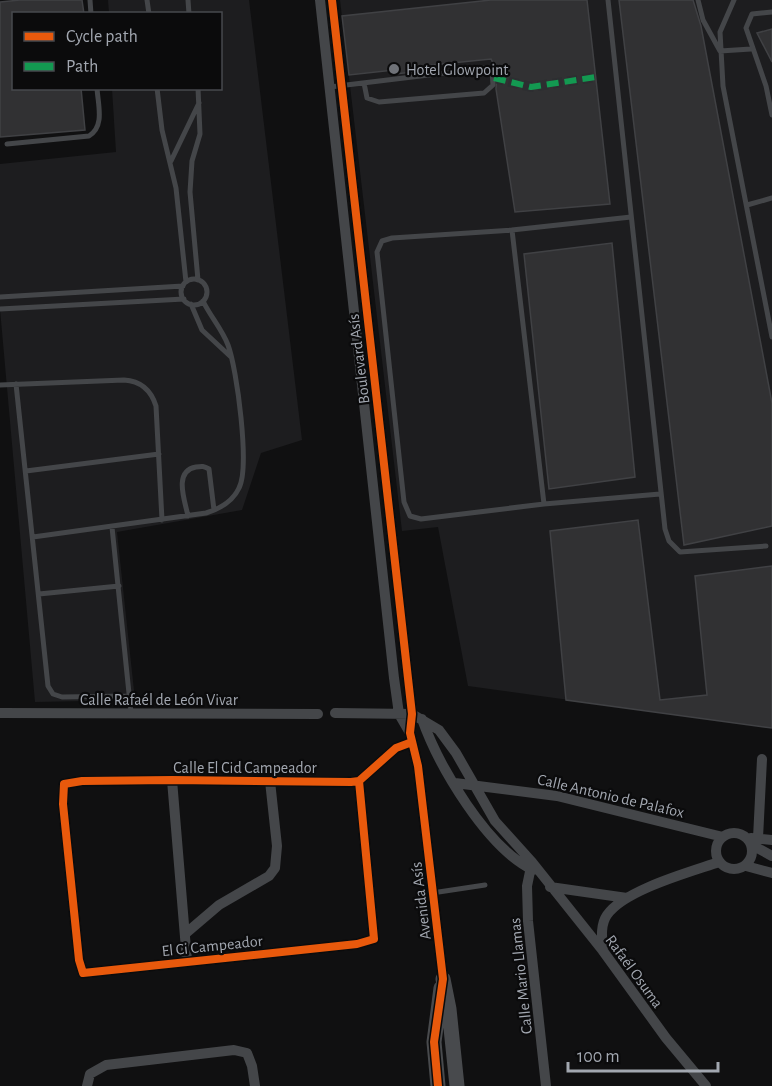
<svg xmlns="http://www.w3.org/2000/svg" width="772" height="1086" font-family="'Alegreya Sans',sans-serif">
  <style>
    .built { fill: #1d1d1f }
    .building { fill: #313133; stroke: #404144; stroke-width: 1.5 }
    .lines { fill: none; stroke-linecap: round; stroke-linejoin: round }
    .street-tunnel { stroke: #2d2e31; stroke-width: 10; stroke-dasharray: 10 5; stroke-linecap: butt }
    .lane { stroke: #444649; stroke-width: 5 }
    .street { stroke: #444649; stroke-width: 10 }
    .secondary { stroke: #484a4d; stroke-width: 15 }
    .quiet { stroke: #139951; stroke-width: 6; stroke-dasharray: 12 6; stroke-linecap: butt }
    .cycleway-casing { stroke: #0b0b0c; stroke-width: 11 }
    .cycleway { stroke: #e8590c; stroke-width: 8 }
    .poi-dot { fill: #6f7278; stroke: #0b0b0c; stroke-width: 2 }
    .labels { text-anchor: middle; stroke-width: 4.5; stroke-linejoin: round; paint-order: stroke }
    .poi-label { font-size: 16px; fill: #a2a7b0; stroke: #0b0b0c; text-anchor: start }
    .street-label { font-size: 16px; fill: #a2a7b0; stroke: #0b0b0c }
  </style>
  <rect width="100%" height="100%" fill="#101011"/>
  <!-- built -->
  <path class="built" d="M108,0H249L302,440L261,453L242,510L117,532L135,700L35,702L0,309V164L116,152L112,89L220,88V14L109,13Z
    M340,0H772V728L468,686L438,527L402,531Z"/>
  <!-- building -->
  <path class="building" d="M20,0H82L84,14H14V88H81L85,130L0,137V2Z
    M491,0H587L610,204L515,212L496,89L497,71L491,59L432,65V70L395,74L394,70L349,75L342,16Z
    M619,0H693L701,26L772,403V526L684,545Z
    M772,29V62L757,33Z
    M612,243L635,477L549,489L524,254Z
    M638,520L660,700L707,695L695,576L772,566V728L566,700L550,531Z"/>
  <g class="lines">
    <!-- street-tunnel -->
    <path class="street-tunnel" d="M494,78L531,87L596,77"/>
    <!-- lane -->
    <path class="lane" d="M90,0L91,14
      M147,0L149,14
      M188,0L189,14
      M608,0L665,529L669,541L680,552L766,546
      M698,0L703,20L720,51L751,49
      M734,0L720,32L723,86L772,337
      M772,12L752,14L746,28L766,86L772,115
      M330,87L486,68L492,71L493,85L484,93L379,102L367,98L364,83
      M157,88L162,130L176,188L186,282
      M198,88L200,134L192,161L190,192L198,280
      M7,144L89,136C105,126 98,105 97,88
      M171,161L199,103
      M747,205L772,198
      M631,217L512,230L392,238L382,241L377,252L404,502L410,516L421,519L544,504L660,494
      M512,230L544,504
      M181 292a13 13 0 1 1 26 0a13 13 0 1 1-26 0Z
      M0,297L183,286
      M191,304L202,330L231,357
      M0,309L184,299
      M16,384L48,686L53,694L62,697L130,696
      M0,385L124,380C141,381 151,390 156,406L162,520
      M26,471L159,454
      M188,516C185,501 173,471 196,467C202,466 204,466 209,469L214,510
      M112,527L131,713
      M33,537L206,513C219,509 233,501 239,488C250,467 237,369 228,345C222,329 210,316 203,301
      M39,594L119,586
      M432,893L485,885"/>
    <!-- street -->
    <path class="street" d="M320,0L394,678L399,714L410,733
      M332,0L412,714L410,733L418,766L443,979
      M0,713L318,714
      M335,713L412,714L439,730L456,753L495,821L532,862L603,951L666,1038L706,1086
      M422,719C439,767 487,848 533,870
      M172,780L187,961
      M359,781L374,939L357,944L83,973L79,960L63,804L64,784L82,781L172,780L351,782L359,781L396,748L412,742
      M455,783L557,796L723,837
      M716 851a18 18 0 1 1 36 0a18 18 0 1 1-36 0Z
      M751,838L772,840
      M758,838L762,759
      M752,845L772,856
      M532,862L527,886L528,921L546,1086
      M746,866L772,873
      M550,887L627,898
      M185,934L219,905L269,876L275,868L277,846L270,781
      M603,951C602,939 600,925 607,915C624,890 690,872 719,862
      M87,1086L90,1074L106,1065L234,1050L247,1053L252,1066L255,1086"/>
    <!-- secondary -->
    <path class="secondary" d="M443,979L449,1009L457,1086
      M438,1086L434,1042L441,988"/>
    <!-- quiet -->
    <path class="quiet" d="M494,78L531,87L596,77"/>
    <defs>
      <path id="cycleway" d="M332,0L412,714L410,733L418,766L443,979L434,1042L438,1086
        M359,781L374,939L357,944L83,973L79,960L63,804L64,784L82,781L172,780L351,782L359,781L396,748L412,742"/>
    </defs>
    <!-- cycleway casing -->
    <use href="#cycleway" class="cycleway-casing"/>
    <!-- cycleway -->
    <use href="#cycleway" class="cycleway"/>
  </g>
  <!-- markers -->
  <circle class="poi-dot" cx="394" cy="69" r="6"/>
  <g class="labels">
    <!-- poi labels -->
    <g class="poi-label">
      <text x="406" y="75">Hotel Glowpoint</text>
    </g>
    <!-- street labels -->
    <g class="street-label">
      <text transform="translate(358 359) rotate(-97)" y="6">Boulevard Asís</text>
      <text x="159" y="705">Calle Rafaél de León Vivar</text>
      <text x="245" y="773">Calle El Cid Campeador</text>
      <text transform="translate(611 795) rotate(13)" y="6">Calle Antonio de Palafox</text>
      <text transform="translate(420 901) rotate(-97)" y="6">Avenida Asís</text>
      <text transform="translate(212 945) rotate(-6)" y="6">El Ci Campeador</text>
      <text transform="translate(635 971) rotate(54)" y="6">Rafaél Osuma</text>
      <text transform="translate(520 976) rotate(-96)" y="6">Calle Mario Llamas</text>
    </g>
  </g>
  <!-- legend -->
  <rect x="12" y="12" width="210" height="78" fill="#0b0b0c" stroke="#47494e" stroke-width="1.5"/>
  <rect x="24" y="32" width="30" height="9" fill="#e8590c" stroke="#47494e" stroke-width="1.5"/>
  <text x="66" y="42" font-size="18" fill="#a2a7b0">Cycle path</text>
  <rect x="24" y="62" width="30" height="9" fill="#139951" stroke="#47494e" stroke-width="1.5"/>
  <text x="66" y="72" font-size="18" fill="#a2a7b0">Path</text>
  <!-- scale -->
  <path d="M568 1062v9h150v-9" fill="none" stroke="#a2a7b0" stroke-width="3"/>
  <text x="577" y="1062" font-size="18" fill="#a2a7b0" stroke="#0b0b0c" stroke-width="4.5" paint-order="stroke">100 m</text>
</svg>
